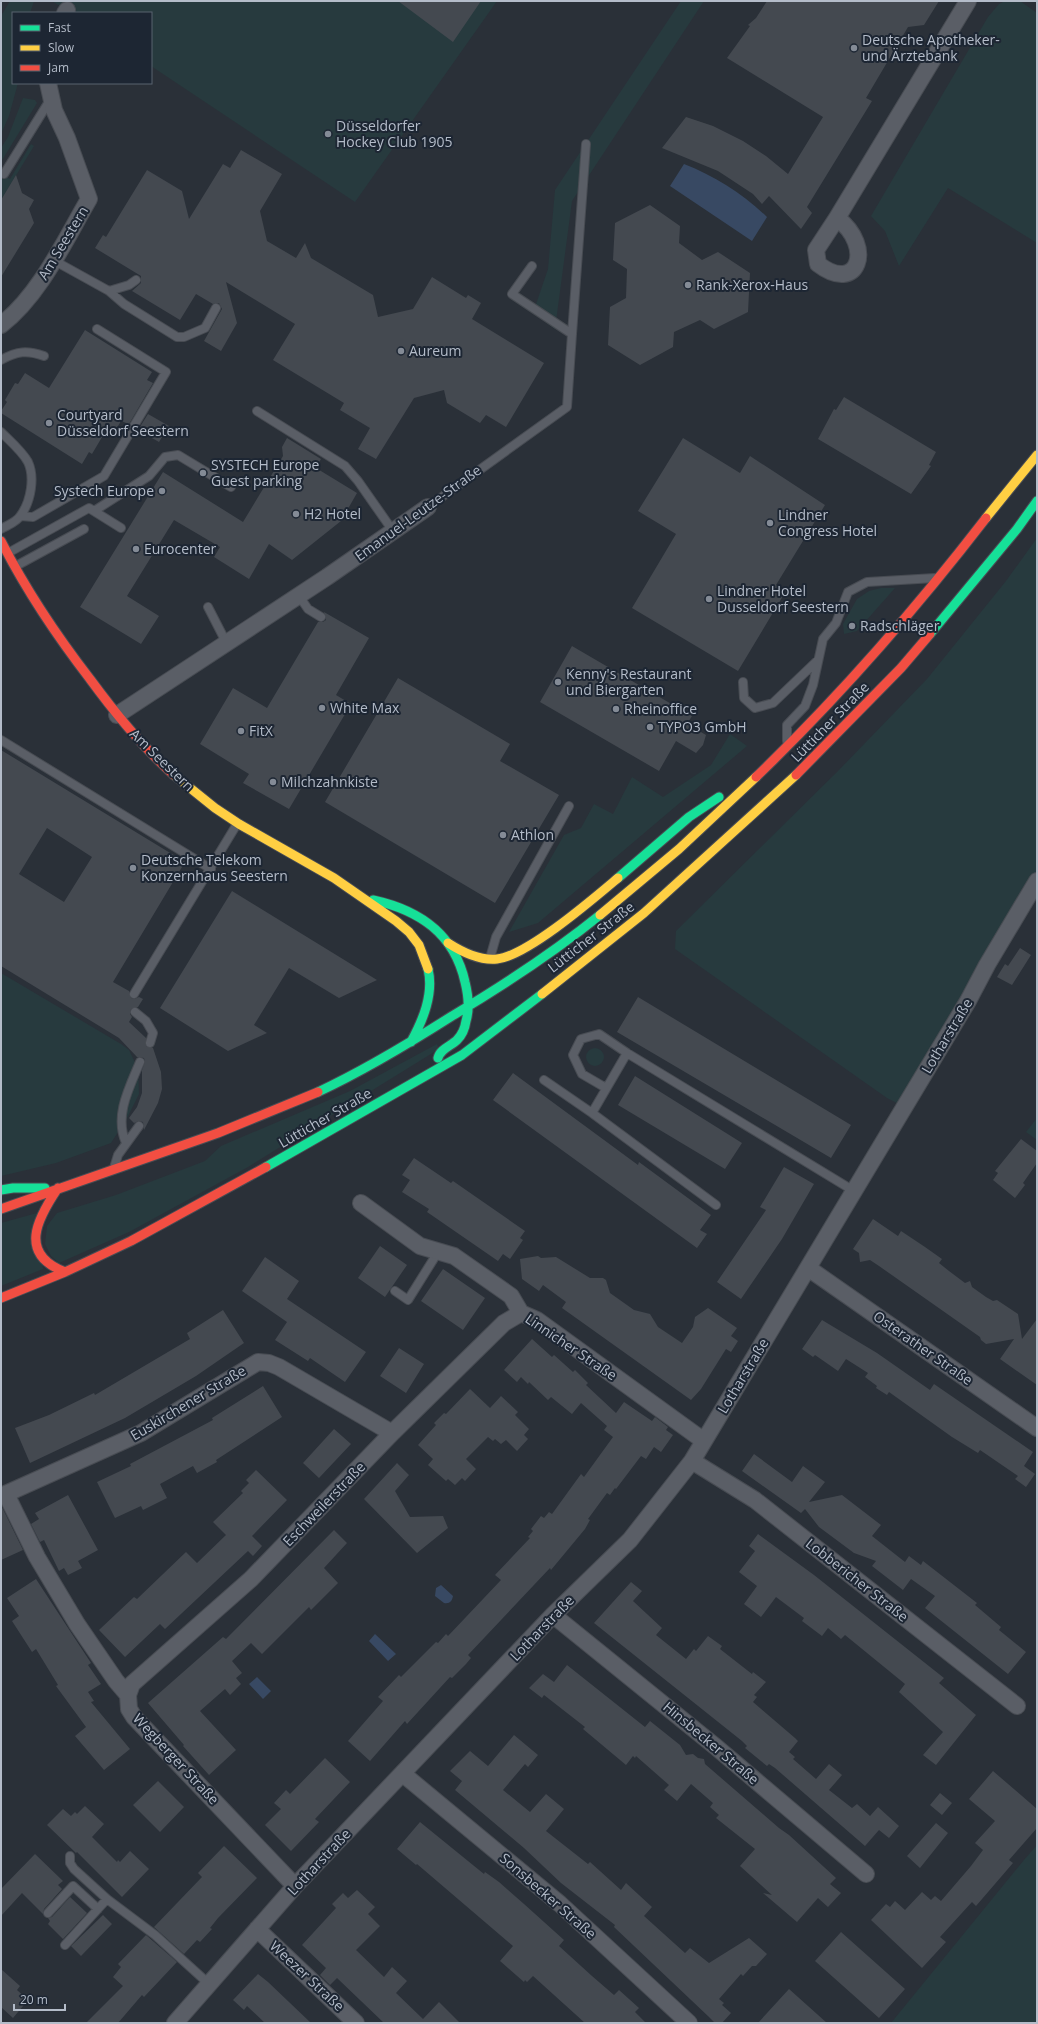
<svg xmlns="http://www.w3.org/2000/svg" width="1038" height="2024" font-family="'Open Sans',sans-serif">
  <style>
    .green { fill: #273a3e }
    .water { fill: #384963 }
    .building { fill: #444950; fill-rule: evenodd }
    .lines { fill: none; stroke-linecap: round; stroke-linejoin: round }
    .lane-casing { stroke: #484c53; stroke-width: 10 }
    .street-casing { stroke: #484c53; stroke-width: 18 }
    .fast-casing { stroke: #484c53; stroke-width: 11 }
    .slow-casing { stroke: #484c53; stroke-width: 11 }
    .jam-casing { stroke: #484c53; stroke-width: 11 }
    .lane { stroke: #5a5e66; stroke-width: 8 }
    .street { stroke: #5a5e66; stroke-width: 16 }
    .fast { stroke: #16e098; stroke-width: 9 }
    .slow { stroke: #ffcf43; stroke-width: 9 }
    .jam { stroke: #f24e42; stroke-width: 9 }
    .poi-dot { fill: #848b96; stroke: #1d2633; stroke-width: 1.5 }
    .labels { text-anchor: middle; stroke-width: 4; stroke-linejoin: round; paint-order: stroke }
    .poi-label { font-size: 14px; fill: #b4bcc9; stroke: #1d2633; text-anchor: start }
    .street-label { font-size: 14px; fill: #b4bcc9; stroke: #1d2633 }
  </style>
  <rect width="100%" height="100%" fill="#2a3038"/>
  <!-- green -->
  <path class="green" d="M10,1H34L30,13H13V83H18L9,116L1,134V16Z
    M52,1H497L355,202L151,66V13H71Z
    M681,1H704L572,201L555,329L533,313L548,269L555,190Z
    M1005,1H1020L1037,13V243L948,188L899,266L885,231L871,216L988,17L999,4Z
    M23,98L35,100L37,103L1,162V148L8,137Z
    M31,144L34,146L1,200V174L10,179Z
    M1037,538V875L903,1106L887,1098L675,949L676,931L838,771L927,679L1006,581Z
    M881,588H895L857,631L844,634L843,624L857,599L869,591Z
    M730,734L747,746L538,923L509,932L564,835L581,828L594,804L613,814L632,777L663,797L711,765Z
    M1,973L121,1044L129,1050L138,1069L139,1094L127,1118L111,1143L56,1163L1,1176Z
    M437,1044L439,1049L248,1167L129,1232L59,1263L51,1256L45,1244L47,1226L57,1213L116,1195L205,1161L221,1146L350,1091Z
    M586 1057a9 9 0 1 1 18 0a9 9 0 1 1-18 0Z
    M1037,1118V1140L1026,1132Z
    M37,1213L43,1269L1,1286V1223Z
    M1037,1845V2023H891L1024,1860Z"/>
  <!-- water -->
  <path class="water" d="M684,164C715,176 743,194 767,217L752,241L670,186Z
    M441,1585L453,1596C452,1601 450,1604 444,1603L435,1596L436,1588Z
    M375,1634L396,1654L388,1661L369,1641Z
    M257,1677L271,1691L263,1699L249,1684Z"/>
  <!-- building -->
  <path class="building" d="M398,1H481L453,42Z
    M767,1H939L924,25L908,27L895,49L866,98L872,101L807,207L812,213L801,229L769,196L762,204L753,194L718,171L662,148L686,117L713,126L743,141L766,156L788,174L823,117L727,58L750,26L748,25L756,18Z
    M241,150L282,174L260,211L267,241L296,258L305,243L311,258L373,295L378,317L413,309L432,277L466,298L468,295L481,303L472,319L544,363L506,427L486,415L480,423L447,403L444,390L414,398L376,459L358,449L370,428L340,410L344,403L273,360L295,324L226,282L237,323L221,351L204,341L222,309L219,303L213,304L196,294L180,320L132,291L141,283V276L95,248L103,235L106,237L147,170L182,191L189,219L223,164L230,168Z
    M16,175L22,193L34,200L29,209L34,223L1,277V200Z
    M650,205L680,226L679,243L702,260L718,252L750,273L748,312L714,329L700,320L674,332L673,347L640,365L608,345L610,307L626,298L627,269L613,260L615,223Z
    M85,330L152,372L147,380L153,383L129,424L121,421L115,431L108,427L92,454L89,452L82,464L1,413V411L7,402L5,400L15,383L18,384L25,373L49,388Z
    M844,397L936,452L929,465L931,466L911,494L818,439L834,409L836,410Z
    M148,414L169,426L159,442L138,430Z
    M287,438L321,459L316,468L357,493L341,521L292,560L269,544L249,579L214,557L220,547L174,520L127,596L159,616L141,644L80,607L163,472L243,522L283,456L282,447Z
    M683,438L740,473L750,456L825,505L776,585L786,591L738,671L632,608L676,534L638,511Z
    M324,612L369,638L336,695L351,704L289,809L243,783L249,774L200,744L233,688L267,708L318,622H323L326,620Z
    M572,646L692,716L687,724L706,735L703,745L696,753L676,741L659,771L540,702Z
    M398,678L510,744L500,761L559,795L495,903L325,802Z
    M1,750L185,862L113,982L129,991L131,998L134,999L139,997L143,999L138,1007L131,1009L130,1014L132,1017L129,1022L146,1038V1046L153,1048L161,1072L162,1089L158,1103L144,1130L143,1122L139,1121L134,1123L129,1118L137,1107L142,1093V1070L145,1062L144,1058L137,1057L119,1038L1,966ZM47,828L92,857L64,902L19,874Z
    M232,891L377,980L339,998L289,968L254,1025L267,1033L228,1051L160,1008Z
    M1020,948L1031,955L1012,985L997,977L1005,964L1008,966Z
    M638,997L851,1125L831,1158L617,1032Z
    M513,1073L638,1165L639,1162L711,1215L700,1230L707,1234L697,1248L493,1100Z
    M635,1076L742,1143L725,1169L618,1105Z
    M1021,1139L1037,1151V1163L1023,1183L1025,1185L1015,1198L993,1180L998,1173L995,1171Z
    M414,1158L451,1183L453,1181L525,1231L520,1238L523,1240L510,1259L503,1254L498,1261L427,1212L429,1209L402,1192L410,1180L402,1175Z
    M784,1167L814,1184L782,1239L741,1299L717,1282L766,1210L760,1207Z
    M873,1219L898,1236L901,1231L925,1247L942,1259L939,1263L949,1271L965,1283L970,1281L972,1287L986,1297L993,1301L997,1300L1018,1314L1022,1339L1037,1319V1385L1000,1359L1014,1339L986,1344L981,1340L980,1337L879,1266L870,1260L860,1262L859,1253L853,1249Z
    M380,1246L407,1265L385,1297L358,1278Z
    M538,1256L541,1258L556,1257L590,1278H603L606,1280L610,1293L634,1310L650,1314L658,1327L682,1343L693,1327L695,1317L708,1308L737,1328L731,1336L738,1341L731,1352L726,1349L701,1389L691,1400L562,1308L566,1302L543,1285L539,1291L522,1279L520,1259Z
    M265,1257L299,1281L287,1299L366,1352L345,1382L310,1358L308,1361L275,1340L287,1322L242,1291Z
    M443,1269L485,1298L463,1330L421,1301Z
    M223,1310L244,1343L196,1376L125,1418L30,1463L15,1428L49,1415L94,1393L95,1395L190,1339L187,1333Z
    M822,1320L877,1353L930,1390L934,1384L1033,1452L1024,1466L1035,1474L1026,1487L1015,1479L1018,1476L980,1450L978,1453L952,1437L889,1392L887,1395L876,1388L877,1386L865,1377L868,1373L846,1359L838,1371L815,1355L813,1357L802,1349Z
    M532,1339L552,1357L554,1355L573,1372L575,1370L588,1383L586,1385L616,1413L624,1402L652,1421L655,1417L668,1427L666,1430L673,1435L661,1452L654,1447L646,1459L641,1456L616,1489L615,1488L610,1495L607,1493L588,1519L590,1520L585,1529L551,1570L550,1568L468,1655L471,1658L466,1664L452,1678L450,1677L407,1724L405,1721L370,1761L348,1741L383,1701L378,1697L399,1675L401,1677L436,1642L438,1643L446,1634L448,1636L501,1580L495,1575L530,1538L528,1537L533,1531L531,1529L541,1516L544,1518L549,1512L552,1514L581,1474L584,1477L613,1437L604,1430L607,1426L581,1403L572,1414L551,1397L548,1400L529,1382L528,1384L521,1377L517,1382L504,1370Z
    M399,1348L424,1364L406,1393L380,1376Z
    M263,1386L282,1417L216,1460L217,1462L197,1473L193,1466L160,1484L167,1498L143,1510L141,1506L115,1518L97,1482L131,1466L130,1464L213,1420L212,1418Z
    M470,1389L490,1408L501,1396L518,1412L515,1415L529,1429L524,1435L528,1439L517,1451L506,1440L501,1444L495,1439L493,1441L488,1437L466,1459L476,1469L465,1481L462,1478L455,1485L448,1479L446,1481L428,1465L433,1459L418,1445L436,1425L434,1423L444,1413L446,1414Z
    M334,1429L351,1444L319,1478L303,1463Z
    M754,1454L792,1482L803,1466L825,1482L809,1502L842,1495L881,1525L872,1536L905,1562L909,1556L921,1565L923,1561L977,1603L975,1605L1001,1627L999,1630L1026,1652L1008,1674L925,1608L935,1596L911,1579L903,1590L872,1566L876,1561L854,1553L819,1527L805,1509L801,1513L742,1471Z
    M397,1463L409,1475L395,1491L410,1517L443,1516L448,1528L417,1553L364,1499Z
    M256,1470L287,1500L252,1536L262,1546L253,1556L248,1551L165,1629L160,1624L125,1657L99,1630L134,1597L137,1599L186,1552L197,1563L226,1535L213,1522L243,1493L241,1491L249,1483L246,1480Z
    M68,1495L98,1550L78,1561L82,1568L68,1575L64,1568L59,1571L44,1540L40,1542L31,1524L39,1519L35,1513Z
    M1,1505L23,1550L1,1560Z
    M334,1530L347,1543L324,1568L338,1583L311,1610L309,1607L262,1654L251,1643L232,1661L242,1673L236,1678L241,1684L230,1695L225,1689L200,1711L236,1750L209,1775L183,1746L184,1745L148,1703L223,1637L226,1639Z
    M758,1534L814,1575L944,1678L939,1683L976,1715L936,1765L923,1755L943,1732L899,1692L905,1684L845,1635L841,1639L828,1628L822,1636L802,1621L804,1618L776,1597L761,1617L744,1604L757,1586L739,1572L755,1551L749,1546Z
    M36,1579L91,1663L88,1665L101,1684L88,1692L94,1701L91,1702L130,1749L104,1770L75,1736L86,1727L56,1686L58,1685L36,1649L32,1652L12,1621L19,1616L7,1598Z
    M631,1582L642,1591L633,1601L662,1628L656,1635L686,1659L694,1649L696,1651L708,1636L722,1646L720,1649L752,1674L753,1672L766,1682L754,1695L757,1697L753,1702L795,1738L798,1741L789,1752L795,1757L793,1759L816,1779L829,1764L842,1775L829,1790L852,1808L857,1804L870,1816L878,1807L899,1826L889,1838L879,1830L865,1846L775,1768L769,1764L767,1766L745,1748L747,1746L742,1741L594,1623Z
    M567,1665L645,1727L650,1721L680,1745L686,1755L693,1754L698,1758L704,1759L705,1764L779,1828L789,1835L836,1878L830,1884L841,1893L828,1907L818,1898L797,1922L763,1893L772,1895L740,1866L755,1849L716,1818L719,1815L710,1807L713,1803L691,1784L677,1801L664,1790L669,1785L636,1756L635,1758L633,1756L626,1765L583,1729L585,1727L544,1695L542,1698L529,1688L543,1674L554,1682Z
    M514,1735L538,1755L528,1767L525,1764L503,1790L530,1812L546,1794L564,1809L546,1831L588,1864L590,1862L621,1890L626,1883L652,1907L644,1916L685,1953L690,1948L709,1963L749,1938L767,1954L756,1966H752L743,1976L741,1974L719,1999L724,2003L722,2005L731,2013L722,2023H715L709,2017L614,1927L615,1925L561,1883L524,1848L455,1790L462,1781L450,1771L470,1751L488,1766Z
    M325,1758L350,1782L315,1819L319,1822L291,1851L265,1825L281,1809L274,1803L286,1790L290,1794Z
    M993,1771L1037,1809V1828L1009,1860L1013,1863L976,1906L972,1902L940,1937L946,1942L922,1968L871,1920L886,1904L890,1907L895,1901L905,1910L922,1892L931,1900L935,1896L941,1901L971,1866L983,1850L975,1843L995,1821L969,1799Z
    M158,1781L184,1807L160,1832L133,1805Z
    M940,1793L952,1803L942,1815L930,1805Z
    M85,1806L104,1824L92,1837L117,1862L118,1860L120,1862L130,1851L149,1869L122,1897L77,1852L76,1853L47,1825L63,1809L71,1816L75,1812L77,1814Z
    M420,1822L484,1874L485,1872L499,1882L524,1904L564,1940L559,1946L592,1976L614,1995L619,1990L639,2008L635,2012L646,2023H585L533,1976L527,1982L525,1980L524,1982L500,1961L513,1946L417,1864L416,1865L397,1849Z
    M936,1823L948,1833L920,1868L907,1856Z
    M224,1846L257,1878L218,1918L210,1928L212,1929L200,1942L197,1940L184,1954L154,1927L202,1877L198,1873Z
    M35,1854L63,1881L58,1885L62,1889L44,1909L43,1914L22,1893L1,1916V1889Z
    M357,1890L375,1907L368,1914L380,1926L356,1950L384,1977L392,1967L407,1981L396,1993L423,2019L439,2002L460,2023H384L337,1978L330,1985L320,1975L326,1968L302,1945L336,1908L332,1904L343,1893L348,1898Z
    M70,1897L87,1913L63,1939L48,1924L50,1921L48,1918L52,1917Z
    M103,1915L112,1924L81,1956L71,1946Z
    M841,1932L905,1989L879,2018L815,1961Z
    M146,1935L177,1962L144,1997L142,1995L118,2023H86L123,1986L113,1977L121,1967L118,1964Z
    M1,1969L20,1986L17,1990L28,2000L13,2018L1,2007Z
    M258,1974L268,1982L311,2023H265L247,2006L244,2010L233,2000Z
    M789,1989L827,2023H758Z"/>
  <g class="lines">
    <defs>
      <path id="lane" d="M4,174L50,100
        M53,260L109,291L124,304L177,337H184L205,328L216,308
        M109,291L129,285L136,280
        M572,334L586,144
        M1,360C17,351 27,350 44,356
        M257,411L345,466L358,481L393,531
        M1,432C10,441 22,451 28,462C35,477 31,501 21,515C17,522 8,525 1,529
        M428,507L567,407L572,334L512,294L532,266
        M94,511L149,476L165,457L178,455L231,487
        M21,516L33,517L104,476L166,372L97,329
        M8,553L89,508L121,528
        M16,566L84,529
        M299,596L308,609L321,617
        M208,607L226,642
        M743,682L744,698L755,708L773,703L818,660
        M1,740L211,869
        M787,741V725L805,706L813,685L823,639L836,623L848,592L867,582L935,578
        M490,958L496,937L569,806
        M134,994L237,824
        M135,1012L146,1021L153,1033L150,1043
        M544,1080L592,1113
        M606,1088L582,1074L573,1055L581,1039L599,1034L627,1053
        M126,1143C114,1116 129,1088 140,1062
        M114,1168L118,1155L139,1126
        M716,1205L592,1113L627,1053L854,1191
        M395,1291L408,1300L438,1252
        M70,1856V1863L74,1869L107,1899
        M48,1913L73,1886L98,1909
        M65,1945L107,1899L155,1935L209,1984"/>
      <path id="street" d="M65,13L67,10
        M837,218L968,1
        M837,218C875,247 858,295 818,264L816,250Z
        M1,325C40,295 65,240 89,199L67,138L54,110L48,83
        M117,715L327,577L428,507
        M361,1203L420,1246L454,1256L511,1296L521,1313L537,1320L704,1441
        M808,1268L1037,1428
        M692,1461L755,1500L1017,1706
        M6,1494L37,1557L77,1624L116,1681L128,1695L129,1709L134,1717L295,1886
        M1,1496L141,1433L258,1362L269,1363L279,1367L392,1433
        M553,1615L716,1747L866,1874
        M128,1695L132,1684L251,1579L392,1433L504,1323L521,1313
        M403,1774L560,1904L689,2023
        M257,1929L356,2023
        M175,2023L295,1886L553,1615L630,1540L692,1461L968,1001L987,965L1037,881"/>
      <path id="fast" d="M930,634L1017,529L1037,501
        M618,878L689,817L719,797
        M373,900C419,910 454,933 465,982C468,994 470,1008 466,1021C465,1028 462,1035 457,1040C451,1046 440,1049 438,1058
        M411,1042C423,1020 434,994 428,969
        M318,1092C365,1070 408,1044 452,1016C504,985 553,953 600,915
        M266,1167L462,1055L542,994
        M1,1190L13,1188H45"/>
      <path id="slow" d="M986,518L1037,455
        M174,775L215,808L239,824L334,878L396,921L409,932L419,945L428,969
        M600,915L679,849L756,777
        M448,943C462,952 479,961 497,959C527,956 593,899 618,878
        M542,994L644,913L796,775"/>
      <path id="jam" d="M1,541C26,590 56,635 90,679C115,713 142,747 174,775
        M796,775L901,668L930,634
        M756,777C840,696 915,610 986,518
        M58,1188C37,1219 18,1254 65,1272
        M1,1209L218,1133L318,1092
        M1,1298L65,1272L131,1241L266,1167"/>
    </defs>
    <!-- lane casing -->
    <use href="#lane" class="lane-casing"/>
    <!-- street casing -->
    <use href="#street" class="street-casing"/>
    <!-- fast casing -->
    <use href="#fast" class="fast-casing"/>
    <!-- slow casing -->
    <use href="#slow" class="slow-casing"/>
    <!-- jam casing -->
    <use href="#jam" class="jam-casing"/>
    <!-- lane -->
    <use href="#lane" class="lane"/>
    <!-- street -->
    <use href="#street" class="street"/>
    <!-- fast -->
    <use href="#fast" class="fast"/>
    <!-- slow -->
    <use href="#slow" class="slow"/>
    <!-- jam -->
    <use href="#jam" class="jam"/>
  </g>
  <!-- markers -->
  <g class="poi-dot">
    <circle cx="854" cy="48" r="4"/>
    <circle cx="328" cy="134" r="4"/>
    <circle cx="688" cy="285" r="4"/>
    <circle cx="401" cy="351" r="4"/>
    <circle cx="49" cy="423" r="4"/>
    <circle cx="203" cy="473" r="4"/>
    <circle cx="162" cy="491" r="4"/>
    <circle cx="296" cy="514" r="4"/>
    <circle cx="770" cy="523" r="4"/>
    <circle cx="136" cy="549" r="4"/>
    <circle cx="709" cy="599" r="4"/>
    <circle cx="852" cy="626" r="4"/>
    <circle cx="558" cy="682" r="4"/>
    <circle cx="322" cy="708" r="4"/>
    <circle cx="616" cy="709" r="4"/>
    <circle cx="650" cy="727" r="4"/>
    <circle cx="241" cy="731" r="4"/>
    <circle cx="273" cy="782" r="4"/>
    <circle cx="503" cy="835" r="4"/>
    <circle cx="133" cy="868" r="4"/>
  </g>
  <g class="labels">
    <!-- poi labels -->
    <g class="poi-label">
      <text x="862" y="45">Deutsche Apotheker-<tspan x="862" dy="16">und Ärztebank</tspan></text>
      <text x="336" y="131">Düsseldorfer<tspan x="336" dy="16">Hockey Club 1905</tspan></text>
      <text x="696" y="290">Rank-Xerox-Haus</text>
      <text x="409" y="356">Aureum</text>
      <text x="57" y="420">Courtyard<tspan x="57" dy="16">Düsseldorf Seestern</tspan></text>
      <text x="211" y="470">SYSTECH Europe<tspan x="211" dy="16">Guest parking</tspan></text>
      <text x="154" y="496" text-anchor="end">Systech Europe</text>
      <text x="304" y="519">H2 Hotel</text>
      <text x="778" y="520">Lindner<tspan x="778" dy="16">Congress Hotel</tspan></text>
      <text x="144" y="554">Eurocenter</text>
      <text x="717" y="596">Lindner Hotel<tspan x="717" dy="16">Dusseldorf Seestern</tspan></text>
      <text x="860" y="631">Radschläger</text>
      <text x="566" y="679">Kenny's Restaurant<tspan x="566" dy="16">und Biergarten</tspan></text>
      <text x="330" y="713">White Max</text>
      <text x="624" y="714">Rheinoffice</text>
      <text x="658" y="732">TYPO3 GmbH</text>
      <text x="249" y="736">FitX</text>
      <text x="281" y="787">Milchzahnkiste</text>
      <text x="511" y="840">Athlon</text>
      <text x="141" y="865">Deutsche Telekom<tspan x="141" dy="16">Konzernhaus Seestern</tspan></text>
    </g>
    <!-- street labels -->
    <g class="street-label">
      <text transform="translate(63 243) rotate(-59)" y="5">Am Seestern</text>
      <text transform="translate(418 513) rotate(-36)" y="5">Emanuel-Leutze-Straße</text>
      <text transform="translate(830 722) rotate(-46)" y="5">Lütticher Straße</text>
      <text transform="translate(162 760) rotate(44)" y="5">Am Seestern</text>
      <text transform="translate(591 937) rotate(-38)" y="5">Lütticher Straße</text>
      <text transform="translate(947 1036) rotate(-59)" y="5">Lotharstraße</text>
      <text transform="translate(325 1118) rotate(-30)" y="5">Lütticher Straße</text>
      <text transform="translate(571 1347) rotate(34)" y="5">Linnicher Straße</text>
      <text transform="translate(923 1348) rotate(35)" y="5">Osterather Straße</text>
      <text transform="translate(743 1376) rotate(-59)" y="5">Lotharstraße</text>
      <text transform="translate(188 1403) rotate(-31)" y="5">Euskirchener Straße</text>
      <text transform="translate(324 1504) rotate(-46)" y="5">Eschweilerstraße</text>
      <text transform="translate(857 1580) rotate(38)" y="5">Lobbericher Straße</text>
      <text transform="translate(542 1628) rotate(-46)" y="5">Lotharstraße</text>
      <text transform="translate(711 1743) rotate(40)" y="5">Hinsbecker Straße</text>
      <text transform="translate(176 1759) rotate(47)" y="5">Wegberger Straße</text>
      <text transform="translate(319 1862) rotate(-47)" y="5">Lotharstraße</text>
      <text transform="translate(548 1896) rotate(41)" y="5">Sonsbecker Straße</text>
      <text transform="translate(307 1976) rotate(43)" y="5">Weezer Straße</text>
    </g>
  </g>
  <!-- border -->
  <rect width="1038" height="2024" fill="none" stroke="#b4bcc9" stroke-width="4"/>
  <!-- legend -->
  <rect x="12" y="12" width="140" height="72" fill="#1d2633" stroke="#59626f"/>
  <rect x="20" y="25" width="20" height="6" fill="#16e098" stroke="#59626f"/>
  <text x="48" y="32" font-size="12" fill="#b4bcc9">Fast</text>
  <rect x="20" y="45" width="20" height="6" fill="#ffcf43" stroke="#59626f"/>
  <text x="48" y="52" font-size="12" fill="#b4bcc9">Slow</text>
  <rect x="20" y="65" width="20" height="6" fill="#f24e42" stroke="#59626f"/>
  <text x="48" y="72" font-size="12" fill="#b4bcc9">Jam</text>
  <!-- scale -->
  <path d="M14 2004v6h51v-6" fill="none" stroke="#b4bcc9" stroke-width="2"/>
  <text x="20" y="2004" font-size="12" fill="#b4bcc9" stroke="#1d2633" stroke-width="3" paint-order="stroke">20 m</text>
</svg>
